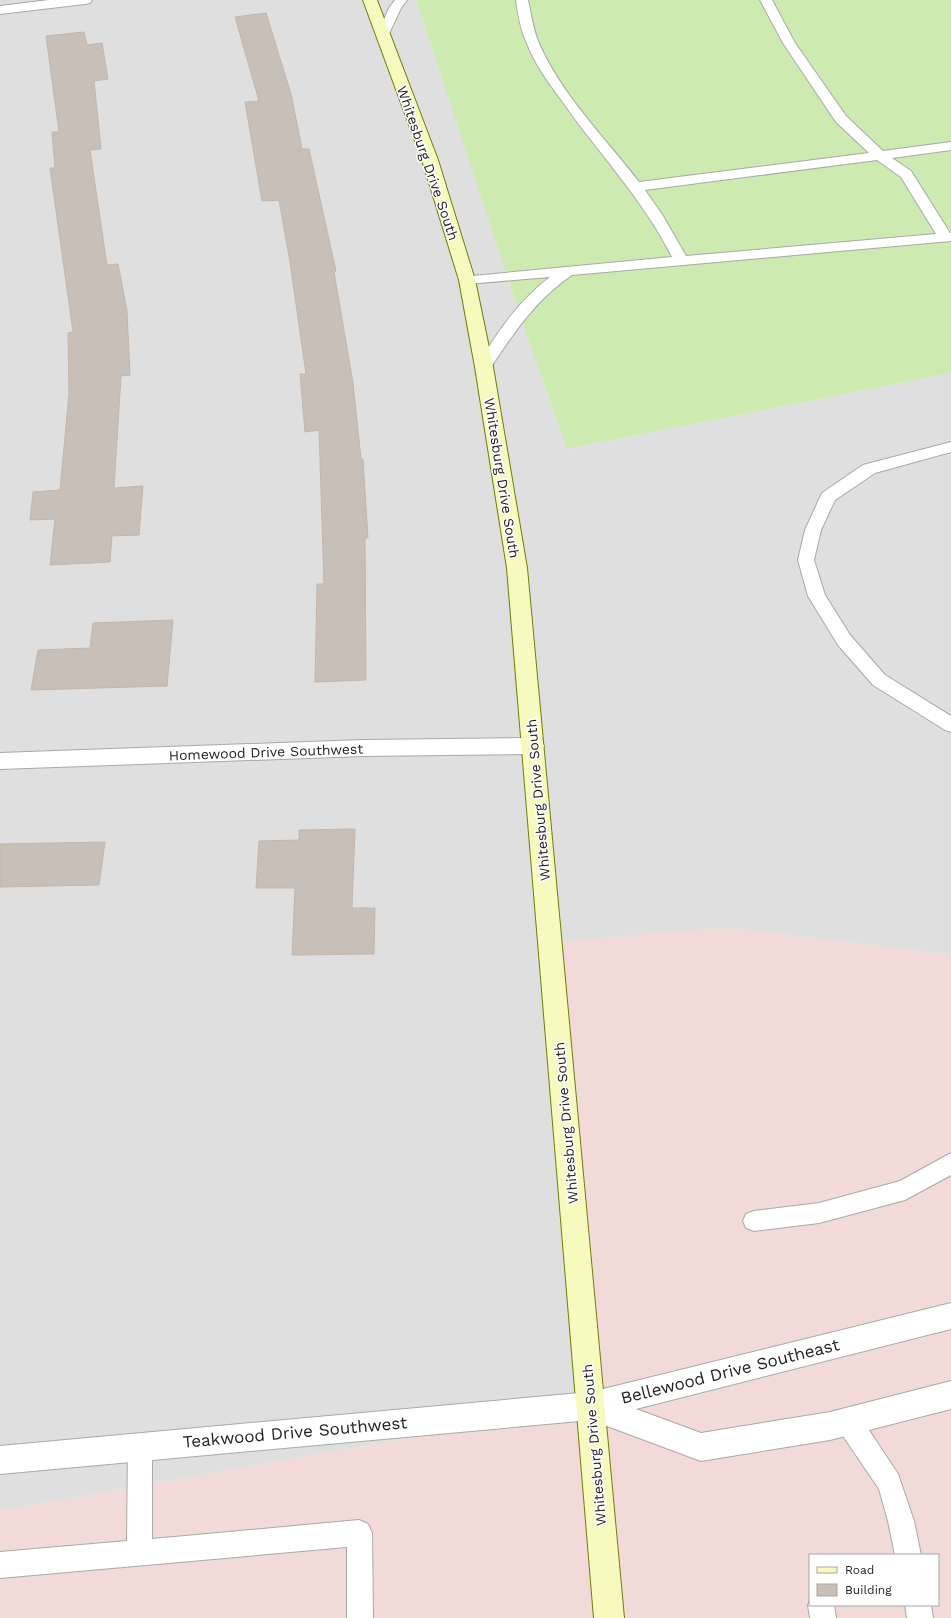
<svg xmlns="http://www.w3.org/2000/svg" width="951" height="1618" font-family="'Work Sans',sans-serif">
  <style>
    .residential { fill: #e0dfdf }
    .commercial { fill: #f2dad9; fill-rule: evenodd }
    .grass { fill: #cdebb0 }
    .building { fill: #c7bfb8; stroke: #c4b6ab }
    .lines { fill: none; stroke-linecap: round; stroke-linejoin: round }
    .service-casing { stroke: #a9a9a9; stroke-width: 2 }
    .minor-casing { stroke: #a9a9a9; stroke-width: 2 }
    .secondary-casing { stroke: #707d05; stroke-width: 2 }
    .service { fill: #fff; fill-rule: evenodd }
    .minor { fill: #fff; fill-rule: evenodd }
    .secondary { fill: #f7fabf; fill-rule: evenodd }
    .labels { text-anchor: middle; stroke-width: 3; stroke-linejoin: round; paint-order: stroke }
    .street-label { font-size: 14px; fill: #222; stroke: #fff }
    .near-street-label { font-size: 17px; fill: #222; stroke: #fff }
  </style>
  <rect width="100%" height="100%" fill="#f2efe9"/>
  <!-- residential -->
  <path class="residential" d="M0,0H416L527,336L567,449L951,373V955L724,928L591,1406L0,1511Z"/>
  <!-- commercial -->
  <path class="commercial" d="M724,928L951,955V1618H0V1511L591,1406L550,942ZM810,1555H938V1605H810Z"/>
  <!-- grass -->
  <path class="grass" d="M416,0H951V373L567,449L527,336Z"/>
  <!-- building -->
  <path class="building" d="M266,13L291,94L302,149H309L336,271L334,272L353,383L361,459H363L368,538H365L366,680L315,682L317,584H324L319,430L305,432L300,374H306L290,262L279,200L262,201L245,102L259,101L235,17Z
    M84,32L87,45L102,43L108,79L94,81L101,149L90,150L107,265L118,264L127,311L130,375L121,376L114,488L143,486L139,535L112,536L110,562L50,565L55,519L30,520L33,492L60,490L69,394L68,333L73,332L50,168H55L52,132H59L46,36Z
    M173,620L167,686L31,690L38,650L90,648L93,623Z
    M355,829L352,908H375L374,954L292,955L295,888H256L259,841L299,840V830Z
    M105,842L99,885L0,887V844Z"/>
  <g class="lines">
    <defs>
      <path id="service" d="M395,0H407L401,8L387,38H379L377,35L389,8Z
        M516,0H528C531,14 533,28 538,41C559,92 606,139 639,182L869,153L836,122L783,43L760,0H772L795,43L846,116L883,151L951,142V150L892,158L911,171L950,233H951V241L572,275C535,300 513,334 489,370L484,372L479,370L476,367C496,334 519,300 550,277L467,284L462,283L460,280L462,277L672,257C643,199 599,154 562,101C548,82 534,63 526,41C520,28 518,14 516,0ZM877,160L901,177L936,234L686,256L663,216L645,190Z
        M951,442V452L875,473L835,500L821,530L814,560L825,595L850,635L885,675L951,716V732L945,730L873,685L838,645L808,596L798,560L805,530L822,493L863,465Z
        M951,1153V1175L905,1200L819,1223L754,1231L746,1228L743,1221L746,1214L754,1211L819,1203L900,1181Z
        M848,1409L857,1412L898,1474L914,1521L921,1555H895L888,1521L879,1489L839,1430L836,1421L839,1412Z
        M140,1434L149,1437L152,1446V1539L359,1520L368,1524L372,1533L373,1618H347V1547L0,1578V1552L127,1541L128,1446L131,1437Z
        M810,1600V1605H834L836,1618H810L808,1605Z
        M905,1605H931L933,1618H907Z"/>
      <path id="minor" d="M49,0H92L90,3L85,4L0,14V6Z
        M533,738L541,740L544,746L541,752L533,754L363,756L0,769V753L363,740Z
        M951,1303V1329L636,1409L701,1433L830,1412L951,1381V1409L830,1440L701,1461L591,1420L0,1474V1446L591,1392Z"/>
      <path id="secondary" d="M363,0H377L438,160L475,280L493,367L527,568L624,1618H594L507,568L475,367L459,280L422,160Z"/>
    </defs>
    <!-- service casing -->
    <use href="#service" class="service-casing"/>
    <!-- minor casing -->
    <use href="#minor" class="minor-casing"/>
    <!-- secondary casing -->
    <use href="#secondary" class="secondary-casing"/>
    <!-- service -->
    <use href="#service" class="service"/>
    <!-- minor -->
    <use href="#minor" class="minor"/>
    <!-- secondary -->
    <use href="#secondary" class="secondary"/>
  </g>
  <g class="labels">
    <!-- street labels -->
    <g class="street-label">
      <text transform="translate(428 163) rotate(71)" y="5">Whitesburg Drive South</text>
      <text transform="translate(502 478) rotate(81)" y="5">Whitesburg Drive South</text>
      <text transform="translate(266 752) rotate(-2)" y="5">Homewood Drive Southwest</text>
      <text transform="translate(538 800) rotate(-95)" y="5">Whitesburg Drive South</text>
      <text transform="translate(566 1123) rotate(-95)" y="5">Whitesburg Drive South</text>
      <text transform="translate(594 1445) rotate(-95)" y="5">Whitesburg Drive South</text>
    </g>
    <!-- near-street labels -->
    <g class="near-street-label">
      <text transform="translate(730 1371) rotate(-14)" y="6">Bellewood Drive Southeast</text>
      <text transform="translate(295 1432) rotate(-5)" y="6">Teakwood Drive Southwest</text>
    </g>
  </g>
  <!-- legend -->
  <rect x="809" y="1554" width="130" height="52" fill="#ffffff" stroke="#a7a7a7"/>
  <rect x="817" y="1567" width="20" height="6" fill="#f7fabf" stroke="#a7a7a7"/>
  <text x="845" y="1574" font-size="12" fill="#222222">Road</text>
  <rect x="817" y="1584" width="20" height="12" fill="#c7bfb8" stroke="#a7a7a7"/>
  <text x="845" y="1594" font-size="12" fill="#222222">Building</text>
</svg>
